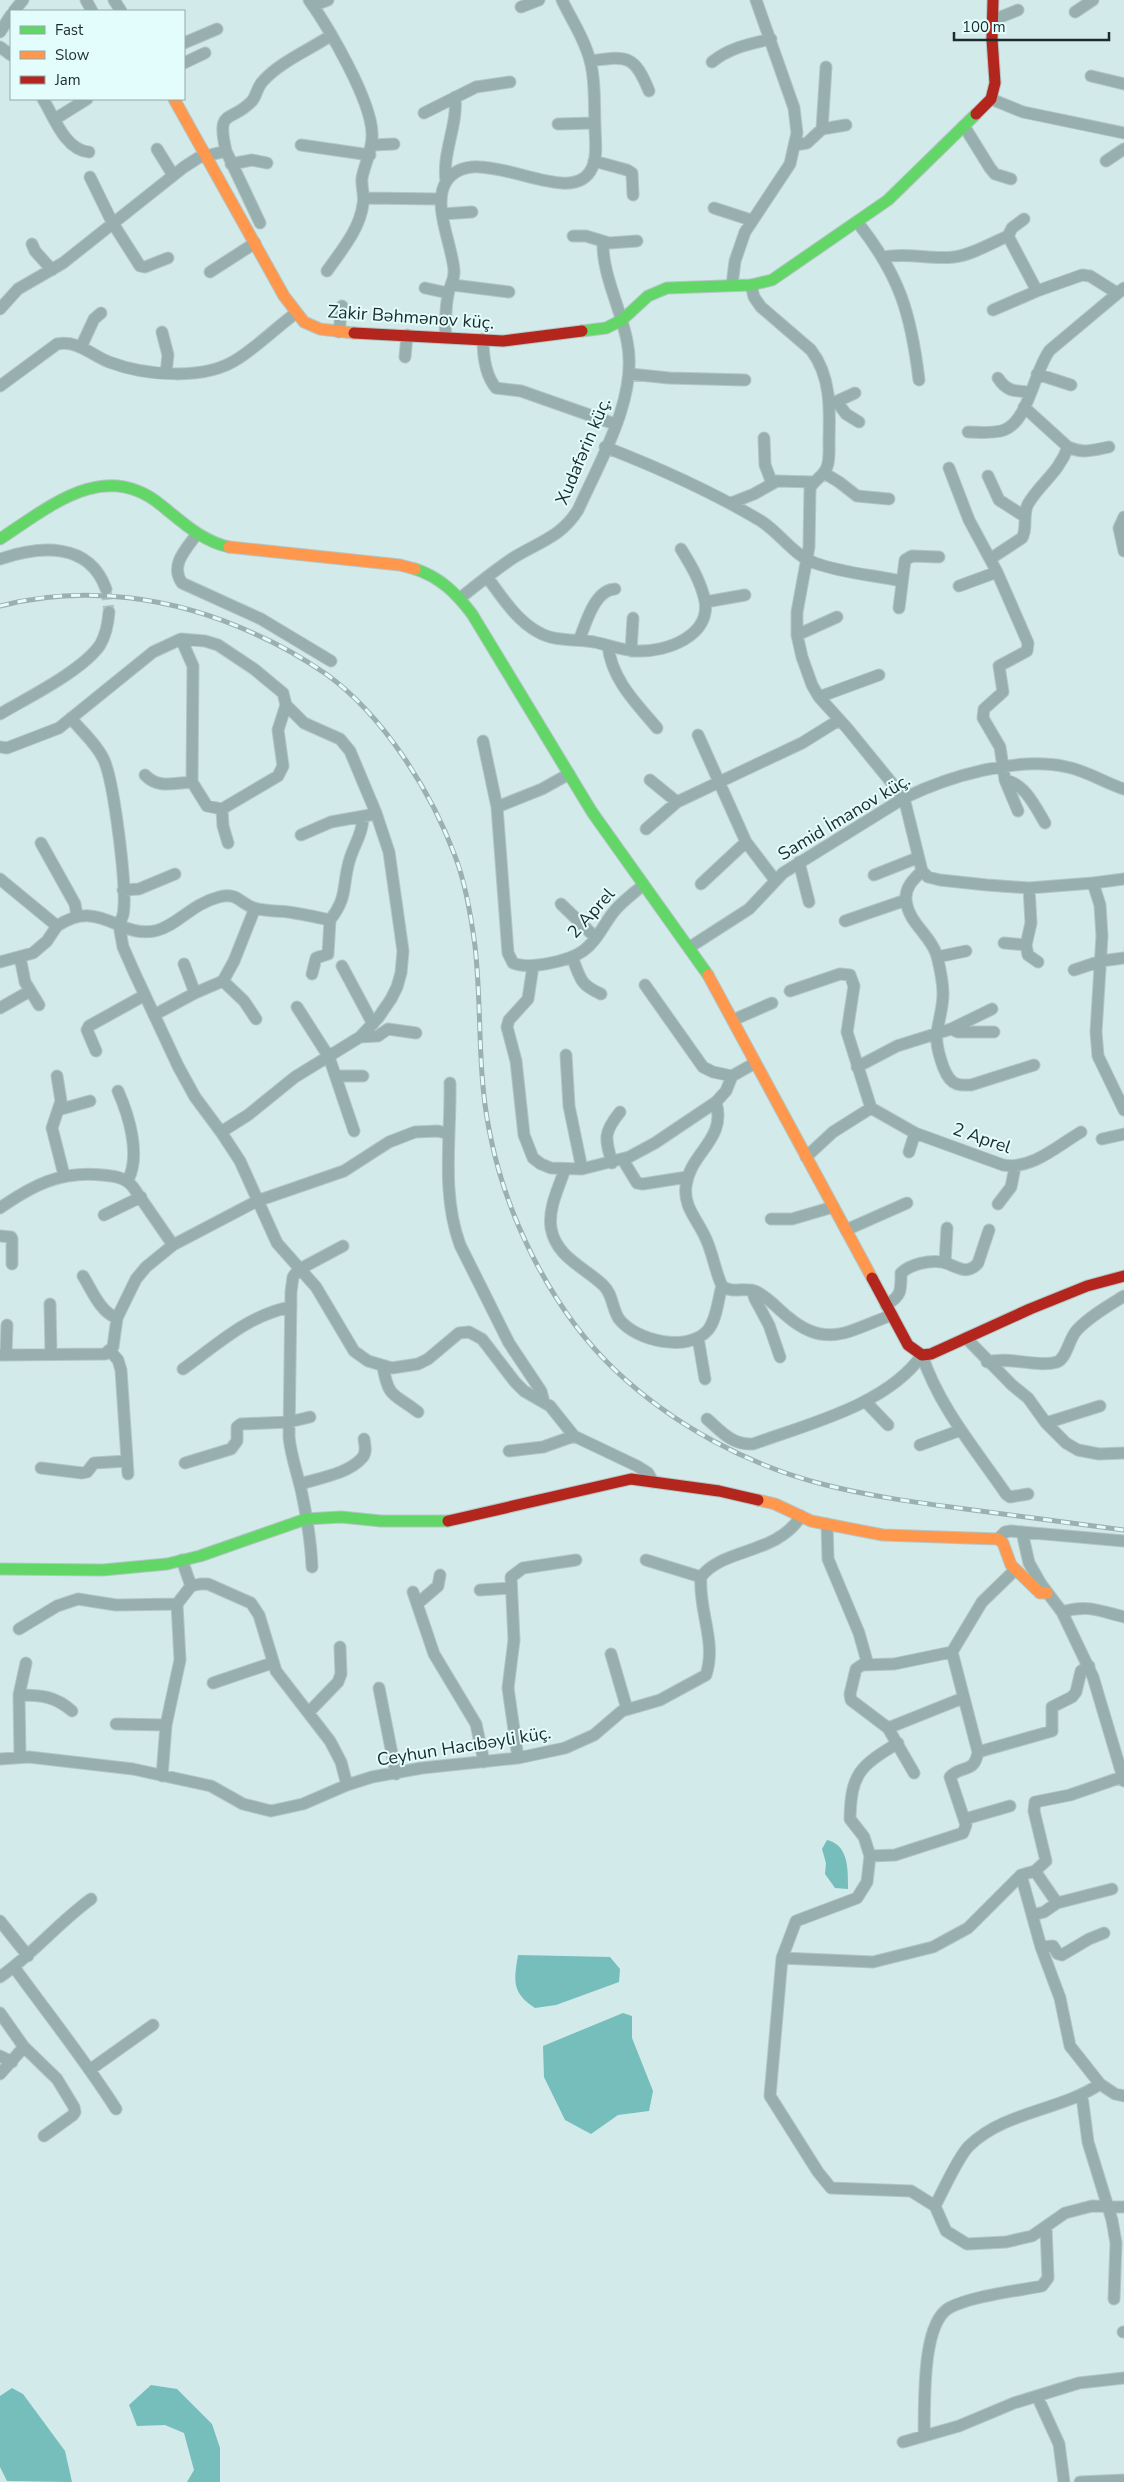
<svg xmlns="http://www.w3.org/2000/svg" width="1124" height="2482" font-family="'Nunito Sans',sans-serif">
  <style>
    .water { fill: #75bebc }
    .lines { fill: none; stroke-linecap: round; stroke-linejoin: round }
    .street-tunnel { stroke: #adc4c3; stroke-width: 11; stroke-dasharray: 11 5.5; stroke-linecap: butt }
    .street-casing { stroke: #b3c6c5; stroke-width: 13 }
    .fast-casing { stroke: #b3c6c5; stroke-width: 13 }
    .slow-casing { stroke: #b3c6c5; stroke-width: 13 }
    .jam-casing { stroke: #b3c6c5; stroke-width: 13 }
    .street { stroke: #97afae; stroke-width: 11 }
    .fast { stroke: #63d668; stroke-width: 11 }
    .slow { stroke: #ff974d; stroke-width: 11 }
    .jam { stroke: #b3261e; stroke-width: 11 }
    .rail-casing { stroke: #9cb0b0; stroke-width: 5 }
    .rail { stroke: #e3fdfc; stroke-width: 3; stroke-dasharray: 9; stroke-linecap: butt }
    .labels { text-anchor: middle; stroke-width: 4; stroke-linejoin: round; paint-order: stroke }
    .street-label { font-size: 18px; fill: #1b2c2b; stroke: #e3fdfc }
  </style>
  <rect width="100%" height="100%" fill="#d2eae9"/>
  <!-- water -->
  <path class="water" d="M827,1840C849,1845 848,1870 848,1889L835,1888L825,1874L826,1863L822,1849Z
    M518,1955L610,1957L620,1969L619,1982L556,2005L535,2008C511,1992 514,1981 518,1955Z
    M623,2013L632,2016V2038L653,2091L649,2111L618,2115L591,2134L565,2120L544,2077L543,2046Z
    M151,2385L177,2389L212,2424L220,2448V2482H187L194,2470L184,2433L165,2425L137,2426L129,2405Z
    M12,2388L23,2394L65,2451L72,2482L7,2481L0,2467V2396Z"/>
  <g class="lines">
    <!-- street-tunnel -->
    <path class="street-tunnel" d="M106,589L109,612"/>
    <defs>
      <path id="street" d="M86,0L92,11
        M114,0L121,11
        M309,0C329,28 371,100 372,133C373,150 365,162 362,178C361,187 365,196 363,204C360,229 341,251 327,271
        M313,6L328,0
        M521,7L539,0
        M14,11L23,0
        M1075,12L1093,0
        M993,20L1018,10
        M0,32L11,15
        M184,43L217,29
        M0,47L11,55
        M590,61C627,56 634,54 649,91
        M712,62C729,48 749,44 771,39
        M184,63L205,53
        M1091,76L1124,84
        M43,99C54,117 65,150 89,152
        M991,99L1023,112L1124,133
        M424,113L476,87L510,82
        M55,119L87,99
        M558,124L594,123
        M964,126L990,168L995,174L1011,179
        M822,129L846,125
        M301,145L370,155
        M372,145L394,144
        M795,145L807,143L822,129L826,67
        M157,149L173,175
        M226,151L260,223
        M594,161L627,170L632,173L633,195
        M1106,161L1124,149
        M231,164L252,160L267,163
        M90,177L112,222L140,266L145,267L168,258
        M446,181C442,152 458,126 455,97
        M364,198L440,199
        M714,208L751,220
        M442,214L472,212
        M858,223C900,276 911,314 919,380
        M573,236H586L609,243L637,241
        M1008,236L1012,228L1024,219
        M32,244L35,251L52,270
        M884,257C908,252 930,260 954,257C972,255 991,243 1008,236L1037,291L1082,275L1090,276L1117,293
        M210,272L255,243
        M453,285L509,292
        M732,285L735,261L745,232L790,164L797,133L794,108L756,0
        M751,285L754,297L761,307L811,350C831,376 830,409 829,440C829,449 830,459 827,467C824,476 814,480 810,488L809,547L797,612V635L802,657L812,685L819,697L847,728L904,798L922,871L928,877L940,880L987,885L1029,888L1093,883L1100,905L1102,936L1096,1032L1098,1056L1124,1110
        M425,288L448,293
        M0,309L18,289L63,263L184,167L198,158L226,151C216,107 230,124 252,101C257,95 257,87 263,81C280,62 309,50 330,36
        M993,310L1037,291
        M162,332L168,355L166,373
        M339,332L342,306
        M445,337C446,323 445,309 448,295C449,286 455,281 454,270C452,245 432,204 446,182C475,136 571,214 592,168C598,156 595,139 595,126C594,103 596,74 587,51C581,33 570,17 562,0
        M483,339C483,356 485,375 496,388L521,391L615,424
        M81,347L94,319L101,313
        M405,357L407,335
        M630,374L669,378L745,380
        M1037,374L1071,385
        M998,378C1007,392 1015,391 1030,392
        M0,386L57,344C78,340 91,355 109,362C146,376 206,381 239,358C259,345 277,327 296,313
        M837,402L846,414L859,422
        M831,404L855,393
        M968,432C979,432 993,434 1004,430C1029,421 1034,370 1050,350L1124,288
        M764,438L765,465L772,483
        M605,447C659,468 711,491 761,521C780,533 793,555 815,563C842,573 873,575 901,581
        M1068,447C1083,454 1094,450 1109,447
        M949,468L969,520L997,572L1028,643L1027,651L999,666L1003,692L984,709L983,718L1000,747L1005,780C1025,784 1035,806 1045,823
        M824,473L839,482L857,496L889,499
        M988,476L999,500L1024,516
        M731,503L754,494L777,481L813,482
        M1124,517L1119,528L1124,551
        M197,534C187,548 169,565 182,583L261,619L331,661
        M0,559C39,546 89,541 106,589
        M990,559L1022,538C1028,528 1022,515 1028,504C1041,482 1058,474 1068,447L1024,407
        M487,577C502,597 516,620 538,632C555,642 576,639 594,642C609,645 623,651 638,651C666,652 711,636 705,601C701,582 691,565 681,549
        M959,586L997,572
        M460,598C478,584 495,570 513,558C539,542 561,537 578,510C600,461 639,396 627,341C621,309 602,274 603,242
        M705,602L745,595
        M899,608L905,560L912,556L939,557
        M797,635L837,617
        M181,639L193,666L192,782L207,806L222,809L278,776L283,766L278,730L286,705
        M579,640C586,624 594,590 615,589
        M608,646C612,680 636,703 657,728
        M631,651L633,618
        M819,697L879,675
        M0,714C27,698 82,671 100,645C106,635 108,624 109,612
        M71,718C81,731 97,744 104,760C114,783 128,891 123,915C122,918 120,922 119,925C168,948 179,907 219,897C238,892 239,903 254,908C264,911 277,911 288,912C302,914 316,917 330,920L328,954L316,958L312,974
        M698,735L746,842L775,880
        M483,741L497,807
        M0,747L7,748L59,728L153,652L181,639L205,641L218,645L254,669L283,693L286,705L304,723L340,739L350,751L376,813L389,852L403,951L401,973L397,987L391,999L378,1018L360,1037L295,1077L248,1115L221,1132
        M569,774L542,789L497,807L508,953L513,963C529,970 569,961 583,951C596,942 603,926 612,914C620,903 633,894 643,885
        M145,775C158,789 174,783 192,782
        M650,780L677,802
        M1005,780L1018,811
        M222,809L223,826L228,843
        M646,829L677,802L802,743L839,720
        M301,835L331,822L370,815
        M41,843L75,904L77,916
        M799,862L809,902
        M922,871C913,880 905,887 906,900C908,923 931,935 937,956C940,968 943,982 943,994C943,1007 939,1019 937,1032C935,1044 943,1075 953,1082C958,1086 965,1085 971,1085L1034,1065
        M874,875L917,858
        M0,879L57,926C80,911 94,914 119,925L123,947L135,974L178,1066L195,1097L221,1132L240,1161L277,1243L316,1287L354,1351L368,1361L392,1368L418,1364L428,1359L459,1333L469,1332L482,1339L515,1382L524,1391L550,1406L574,1436L637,1466L648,1473L653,1482
        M1093,883L1124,879
        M701,884L746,842
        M1029,888L1031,923L1026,945L1028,955L1038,962
        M123,890L139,889L175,874
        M561,904L595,937
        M330,920C348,897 342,887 349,862C353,846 363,834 363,817
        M845,921L906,900
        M1004,943L1026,945
        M690,947L749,909L783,873L904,798C949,776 1017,756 1067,767C1087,771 1105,783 1124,789
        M20,957L25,982L39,1005
        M572,957C581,979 579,984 601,994
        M937,957L966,951
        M0,962L33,953L47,941L57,926
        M184,964L195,993
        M342,966L373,1024
        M533,966L528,999L509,1020L507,1027L516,1061L524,1135L533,1158L541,1164L551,1168L582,1169L629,1157L655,1143L716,1102
        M1074,970L1101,961L1124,958
        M223,981L244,1001L256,1019
        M645,985L703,1067L713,1072L732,1076
        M790,991L840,974L850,975L854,986L847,1032L871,1108
        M297,1007L329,1057L354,1131
        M0,1008L30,991
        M154,1015L195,993L223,981L234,961L255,908
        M733,1020L772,1003
        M951,1029L958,1032H994
        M360,1037L378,1036L388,1029L416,1033
        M96,1051L87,1030L89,1026L145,995
        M566,1055L569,1106L582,1169
        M755,1063L732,1076L726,1091L716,1102C727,1140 690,1152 686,1186C683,1207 698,1220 706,1239C713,1254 715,1271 722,1286C732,1294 744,1287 755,1291C767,1296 778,1309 788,1317C827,1350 850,1330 892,1315
        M857,1067L897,1046L951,1029L992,1009
        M57,1076L61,1101L52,1128L64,1175
        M337,1076H363
        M450,1083C451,1138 441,1193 460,1245L509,1343L541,1391L544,1402
        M118,1091C129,1116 141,1155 128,1180
        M58,1110L90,1101
        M1102,1139L1124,1134
        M909,1152L915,1133
        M806,1157L833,1132L871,1108L915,1133L1003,1165C1032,1170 1057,1146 1081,1132
        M623,1160L637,1183L643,1184L687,1177
        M612,1163C605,1138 603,1133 620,1112
        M565,1169C559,1187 548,1208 551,1228C556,1257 584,1267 603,1285C613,1294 612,1309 619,1319C636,1341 688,1353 708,1330C717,1319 718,1299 722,1286
        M998,1204L1011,1187L1015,1167
        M0,1208C33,1185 60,1171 102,1175C114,1176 125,1177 133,1187L173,1245
        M104,1215L141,1197
        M771,1219H792L833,1207
        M846,1230L907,1203
        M0,1236L11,1237L12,1239V1264
        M945,1263L947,1228
        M83,1276C92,1290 100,1312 117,1318
        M752,1290L755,1299L769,1325L780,1357
        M50,1304L51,1354
        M886,1305C902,1296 901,1290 901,1273C911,1264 929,1260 942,1262C956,1265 966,1277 978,1263L989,1230
        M698,1338L705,1379
        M966,1338L1012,1385L1028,1398L1046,1423L1066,1443L1078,1450L1099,1454L1124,1453
        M110,1351L118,1360L121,1370L128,1474
        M6,1354L7,1325
        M0,1355L105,1354L113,1347L117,1318L136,1279L146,1267L173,1245L257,1201L344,1171L389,1142L415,1132L438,1131L449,1134
        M922,1355C939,1407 976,1450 1006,1494L1010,1497L1028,1494
        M987,1362C1010,1356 1039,1368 1057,1362C1067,1358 1069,1338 1077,1330C1090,1316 1108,1306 1124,1296
        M383,1367C389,1400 394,1393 418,1412
        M183,1369C218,1344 248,1315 291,1307
        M865,1401L888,1425
        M707,1419C722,1432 732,1445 753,1444C808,1424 887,1405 922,1355
        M1046,1423L1100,1406
        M920,1445L961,1430
        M509,1451L543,1447L574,1436
        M185,1463L231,1449L237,1441V1427L241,1424L289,1422L310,1417
        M41,1468L82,1473L87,1472L94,1463L127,1461
        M300,1484C319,1478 348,1474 362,1458C367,1453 365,1445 364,1439
        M827,1524L828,1559L859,1633L868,1665
        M1022,1532L1029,1563L1041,1584L1062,1612L1093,1677L1124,1781
        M998,1539L1005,1532L1011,1531L1124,1541
        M182,1560L191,1586
        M646,1560L701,1577
        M312,1567C311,1543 307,1518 302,1494C298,1475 291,1457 289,1437L291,1292L293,1277L298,1270L343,1246
        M480,1590L510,1588
        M413,1592L434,1654L476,1724L484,1762
        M417,1604L438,1586L440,1575
        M1062,1612C1086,1604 1100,1611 1124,1617
        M19,1629L57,1606L78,1599L116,1605L177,1604L191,1586L200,1584H208L251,1603L259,1615L276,1671L330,1741L341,1762L347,1785
        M952,1652L978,1752
        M611,1654L627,1709
        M213,1683L272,1663
        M379,1688L396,1774
        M19,1695C41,1695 55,1696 72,1711
        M309,1712L338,1682L341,1674L340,1647
        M116,1724L166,1725
        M888,1728L963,1698
        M898,1743C860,1766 851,1773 850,1819L864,1837L870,1856L867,1882L857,1898L796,1921L782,1958L873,1962L933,1947L968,1928L1021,1875L1035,1871L1046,1861L1034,1811L1035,1802L1070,1795L1122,1777
        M20,1757L19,1695L26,1663
        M518,1758L508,1688L514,1640L511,1577L523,1568L576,1560
        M0,1759L29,1757L133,1769L211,1786L243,1804L271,1811L303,1804L347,1785L372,1777L422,1768L518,1758L565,1748L594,1735L622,1711L660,1700L706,1675C717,1642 698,1610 701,1577C722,1548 777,1555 801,1516
        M914,1773L888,1728L851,1700L850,1694L856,1669L862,1665L894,1664L952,1652L982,1602L1015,1570
        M162,1776L166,1725L180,1660L177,1604
        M965,1819L1010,1806
        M870,1856L895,1855L963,1833L966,1825L950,1777C961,1764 974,1775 978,1752L1052,1731V1707L1072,1697L1076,1692L1081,1671L1089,1666
        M1035,1871L1057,1903
        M1021,1875L1041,1947L1060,1998L1070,2046L1100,2084L1115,2094L1124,2096
        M1033,1915L1044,1912L1057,1903L1112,1889
        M0,1921L28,1956
        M1041,1947L1053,1946L1058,1954L1062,1955L1089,1939L1104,1933
        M782,1958L770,2096L818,2172L831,2188L911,2191L935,2206L946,2231L967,2244L1006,2242L1032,2236L1065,2213L1092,2206L1124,2207
        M14,1967C48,2014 85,2060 116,2109
        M0,1977C33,1954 59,1922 91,1899
        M0,2013L24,2047L57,2079L74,2107L75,2112L73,2115L44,2136
        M0,2056L12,2062
        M91,2069L153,2025
        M0,2074L24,2047
        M1082,2096L1088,2142L1112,2220L1116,2243L1114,2299
        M935,2206C943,2191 958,2157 969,2146C1005,2111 1060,2111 1100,2084
        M1123,2332H1124
        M1037,2396L1059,2444L1064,2482
        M924,2436C925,2406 921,2324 949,2308C971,2296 1017,2291 1042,2286L1048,2278L1046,2227
        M903,2442L959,2426L1014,2403L1079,2383L1124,2378
        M1080,2482L1124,2480"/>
      <path id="fast" d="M582,331L606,328L622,320L648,296L667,288L751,285L772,280L888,200L976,114
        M0,539C49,507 105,458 161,505C182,522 202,541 229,547
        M415,569C440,577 456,593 472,614L592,812L708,975
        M0,1569L103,1570L167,1564L200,1556L306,1519L341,1517L381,1521H448"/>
      <path id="slow" d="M174,99L284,296L304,322L320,329L354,333
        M229,547L400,565L415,569
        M708,975L872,1278
        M758,1500L775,1504L811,1521L883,1535L998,1539L1003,1543L1011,1565L1040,1593H1047"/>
      <path id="jam" d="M976,114L991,99L995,83L992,39L993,0
        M354,333L503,341L582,331
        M872,1278L908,1345L922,1355L931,1354L1030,1309L1087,1286L1124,1276
        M448,1521L631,1479L719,1491L758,1500"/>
    </defs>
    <!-- street casing -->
    <use href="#street" class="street-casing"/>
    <!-- fast casing -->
    <use href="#fast" class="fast-casing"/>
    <!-- slow casing -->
    <use href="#slow" class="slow-casing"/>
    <!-- jam casing -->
    <use href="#jam" class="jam-casing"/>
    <!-- street -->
    <use href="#street" class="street"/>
    <!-- fast -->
    <use href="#fast" class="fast"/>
    <!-- slow -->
    <use href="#slow" class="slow"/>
    <!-- jam -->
    <use href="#jam" class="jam"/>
    <defs>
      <path id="rail" d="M0,606C85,584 174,597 253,633C278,644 303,658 326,674C383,715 431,791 455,856C466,884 471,916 475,946C482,1007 477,1069 489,1129C505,1215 551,1309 615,1370C673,1425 749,1466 826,1485C869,1496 914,1502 958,1508C1013,1515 1069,1523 1124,1530"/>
    </defs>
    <!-- rail casing -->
    <use href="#rail" class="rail-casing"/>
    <!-- rail -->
    <use href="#rail" class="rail"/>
  </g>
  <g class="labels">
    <!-- street labels -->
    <g class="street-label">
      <text transform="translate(411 317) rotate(4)" y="6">Zakir Bəhmənov küç.</text>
      <text transform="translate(583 451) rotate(-67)" y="6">Xudafərin küç.</text>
      <text transform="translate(844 817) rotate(-31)" y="6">Samid İmanov küç.</text>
      <text transform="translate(591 913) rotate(-48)" y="6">2 Aprel</text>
      <text transform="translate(982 1138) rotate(19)" y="6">2 Aprel</text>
      <text transform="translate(464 1746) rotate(-9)" y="6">Ceyhun Hacıbəyli küç.</text>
    </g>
  </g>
  <!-- legend -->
  <rect x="10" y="10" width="175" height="90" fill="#e3fdfc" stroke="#93a9a8"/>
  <rect x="20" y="26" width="25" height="8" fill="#63d668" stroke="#93a9a8"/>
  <text x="55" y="35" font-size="15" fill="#1b2c2b">Fast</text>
  <rect x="20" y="51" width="25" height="8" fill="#ff974d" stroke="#93a9a8"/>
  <text x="55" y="60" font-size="15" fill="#1b2c2b">Slow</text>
  <rect x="20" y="76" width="25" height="8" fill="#b3261e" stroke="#93a9a8"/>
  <text x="55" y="85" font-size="15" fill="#1b2c2b">Jam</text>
  <!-- scale -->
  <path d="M954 32v8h155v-8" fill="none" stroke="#1b2c2b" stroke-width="2.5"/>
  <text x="962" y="32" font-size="15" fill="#1b2c2b" stroke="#e3fdfc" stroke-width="4" paint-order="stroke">100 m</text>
</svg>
